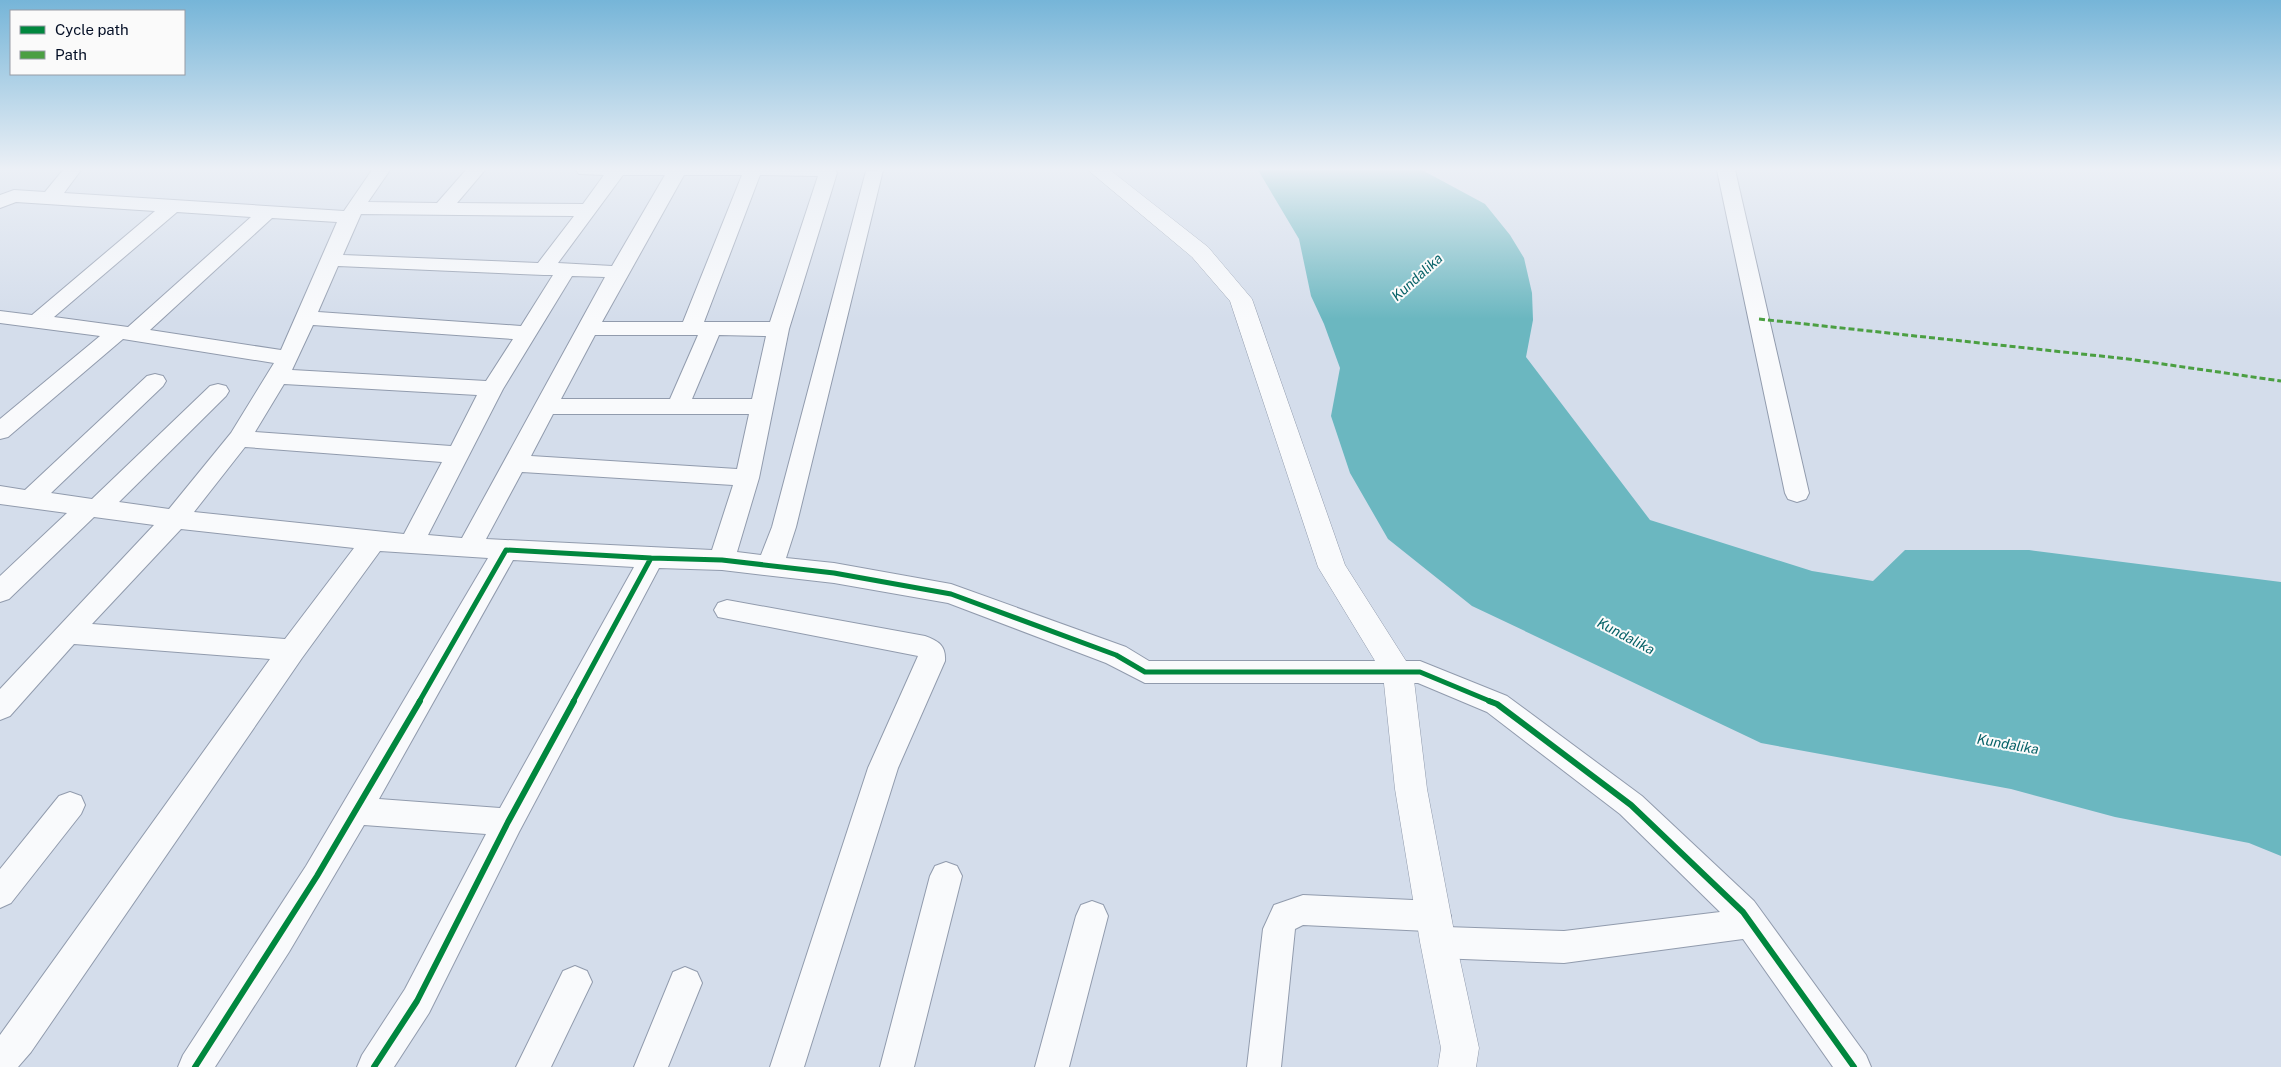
<svg xmlns="http://www.w3.org/2000/svg" width="2281" height="1067" font-family="'Public Sans',sans-serif">
  <style>
    .water { fill: #6bb7c0 }
    .lines { fill: none; stroke-linecap: round; stroke-linejoin: round }
    .street-casing { stroke: #919bad; stroke-width: 2 }
    .secondary-casing { stroke: #919bad; stroke-width: 1 }
    .street { fill: #f9fafc; fill-rule: evenodd }
    .secondary { fill: #f9fafc; fill-rule: evenodd }
    .quiet { stroke: #4b9f42; stroke-width: 3; stroke-dasharray: 6 3; stroke-linecap: butt }
    .cycleway-far1-casing { stroke: #fafafa; stroke-width: 8 }
    .cycleway-casing { stroke: #fafafa; stroke-width: 9 }
    .cycleway-far1 { stroke: #00873e; stroke-width: 5 }
    .cycleway { stroke: #00873e; stroke-width: 6 }
    .labels { text-anchor: middle; stroke-width: 4; stroke-linejoin: round; paint-order: stroke }
    .water-label { font-size: 14px; font-style: italic; fill: #076268; stroke: #fafafa }
  </style>
  <rect width="100%" height="100%" fill="#d4ddeb"/>
  <!-- water -->
  <path class="water" d="M1258,170H1422L1485,204L1510,235L1524,258L1532,293L1533,320L1526,357L1650,520L1812,571L1873,581L1905,550H2029L2281,582V856L2249,843L2115,817L2011,789L1761,743L1472,606L1388,539L1350,473L1331,416L1340,368L1324,324L1311,296L1299,239Z"/>
  <g class="lines">
    <defs>
      <path id="street" d="M63,170H81L64,193L344,211L372,170H390L368,202L437,203L466,170H485L457,203L583,204L604,175L579,174L576,170H835L837,173L789,329L759,478L737,552L761,555L772,527L866,171L883,170L796,527L786,558L834,563L951,584L1126,647L1149,661H1420L1507,696L1642,796L1754,901L1866,1055L1871,1067H1833L1743,939L1564,963L1438,958L1426,953L1422,942L1427,931L1303,925L1295,929L1281,1067H1247L1263,929L1274,905L1303,895L1435,901L1446,905L1451,916L1446,927L1564,931L1720,912L1620,814L1487,712L1418,683H1145L1106,663L948,603L834,583L722,570L659,568L519,832L429,1013L394,1067H357L362,1055L405,989L486,834L364,825L289,952L215,1067H178L183,1055L306,866L488,558L380,551L302,658L31,1052L18,1067H0V1035L270,659L74,644L10,716L0,720V689L154,525L94,517L9,599L0,602V576L67,513L0,504V486L25,490L147,376L155,374L163,376L166,381L163,386L51,493L92,499L210,386L218,384L226,386L229,391L226,396L119,502L169,509L231,433L274,363L123,339L8,437L0,439V419L100,336L0,323V311L32,315L155,211L16,202L0,208V195L14,190L45,192ZM623,175H665L612,266L558,263ZM684,175H742L683,322H602ZM760,175L818,176L770,322H704ZM177,212L251,217L128,327L54,317ZM361,214L574,216L538,263L343,255ZM272,218L337,222L281,350L150,330ZM338,266L544,275H553L521,326L318,312ZM572,276L605,277L462,538L428,535L503,389ZM313,325L513,339L486,381L292,370ZM595,335H698L670,399H561ZM719,335L766,336L752,399H692ZM284,384L477,395L451,446L255,432ZM553,414H749L737,469L531,456ZM245,447L442,462L404,534L194,512ZM522,472L733,485L712,550L486,539ZM181,529L354,548L285,639L92,624ZM513,560L634,567L500,808L379,799Z
        M1717,170H1735L1809,493L1806,499L1797,502L1788,499L1785,493Z
        M727,600L925,636C939,641 946,646 945,661L898,768L804,1067H770L868,768L918,656L718,617L714,610L718,603Z
        M70,792L81,796L85,805L81,814L11,903L0,908V869L59,796Z
        M946,862L957,866L962,876L914,1067H880L930,876L935,866Z
        M1092,901L1103,905L1108,916L1069,1067H1035L1076,916L1081,905Z
        M575,966L587,971L592,982L551,1067H516L563,971Z
        M685,967L697,972L702,983L668,1067H634L673,972Z"/>
      <path id="secondary" d="M1088,170H1110L1208,247L1252,299L1345,565L1413,672L1427,789L1456,942L1479,1048L1476,1067H1438L1441,1048L1420,942L1395,789L1383,674L1318,567L1230,301L1192,257Z"/>
    </defs>
    <!-- street casing -->
    <use href="#street" class="street-casing"/>
    <!-- secondary casing -->
    <use href="#secondary" class="secondary-casing"/>
    <!-- street -->
    <use href="#street" class="street"/>
    <!-- secondary -->
    <use href="#secondary" class="secondary"/>
    <!-- quiet -->
    <path class="quiet" d="M1759,319L2128,359L2281,381"/>
    <defs>
      <path id="cycleway-far1" d="M651,558L722,560L834,573L951,594L1116,655L1145,672H1420L1492,702
        M419,702L506,550L651,558L573,702"/>
      <path id="cycleway" d="M1489,701L1497,704L1631,805L1743,912L1854,1067
        M195,1067L317,876L420,701
        M374,1067L417,1001L508,822L574,701"/>
    </defs>
    <!-- cycleway-far1 casing -->
    <use href="#cycleway-far1" class="cycleway-far1-casing"/>
    <!-- cycleway casing -->
    <use href="#cycleway" class="cycleway-casing"/>
    <!-- cycleway-far1 -->
    <use href="#cycleway-far1" class="cycleway-far1"/>
    <!-- cycleway -->
    <use href="#cycleway" class="cycleway"/>
  </g>
  <!-- sky -->
  <linearGradient id="sky" x2="0" y2="1"><stop stop-color="#76b5d8"/><stop offset="0.53" stop-color="#ecf0f6"/><stop offset="1" stop-color="#ecf0f6" stop-opacity="0"/></linearGradient>
  <rect width="2281" height="319" fill="url(#sky)"/>
  <g class="labels">
    <!-- water labels -->
    <g class="water-label">
      <text transform="translate(1417 277) rotate(-42)" y="5">Kundalika</text>
      <text transform="translate(1626 636) rotate(28)" y="5">Kundalika</text>
      <text transform="translate(2008 744) rotate(10)" y="5">Kundalika</text>
    </g>
  </g>
  <!-- legend -->
  <rect x="10" y="10" width="175" height="65" fill="#fafafa" stroke="#979ca5"/>
  <rect x="20" y="26" width="25" height="8" fill="#00873e" stroke="#979ca5"/>
  <text x="55" y="35" font-size="15" fill="#030e25">Cycle path</text>
  <rect x="20" y="51" width="25" height="8" fill="#4b9f42" stroke="#979ca5"/>
  <text x="55" y="60" font-size="15" fill="#030e25">Path</text>
</svg>
